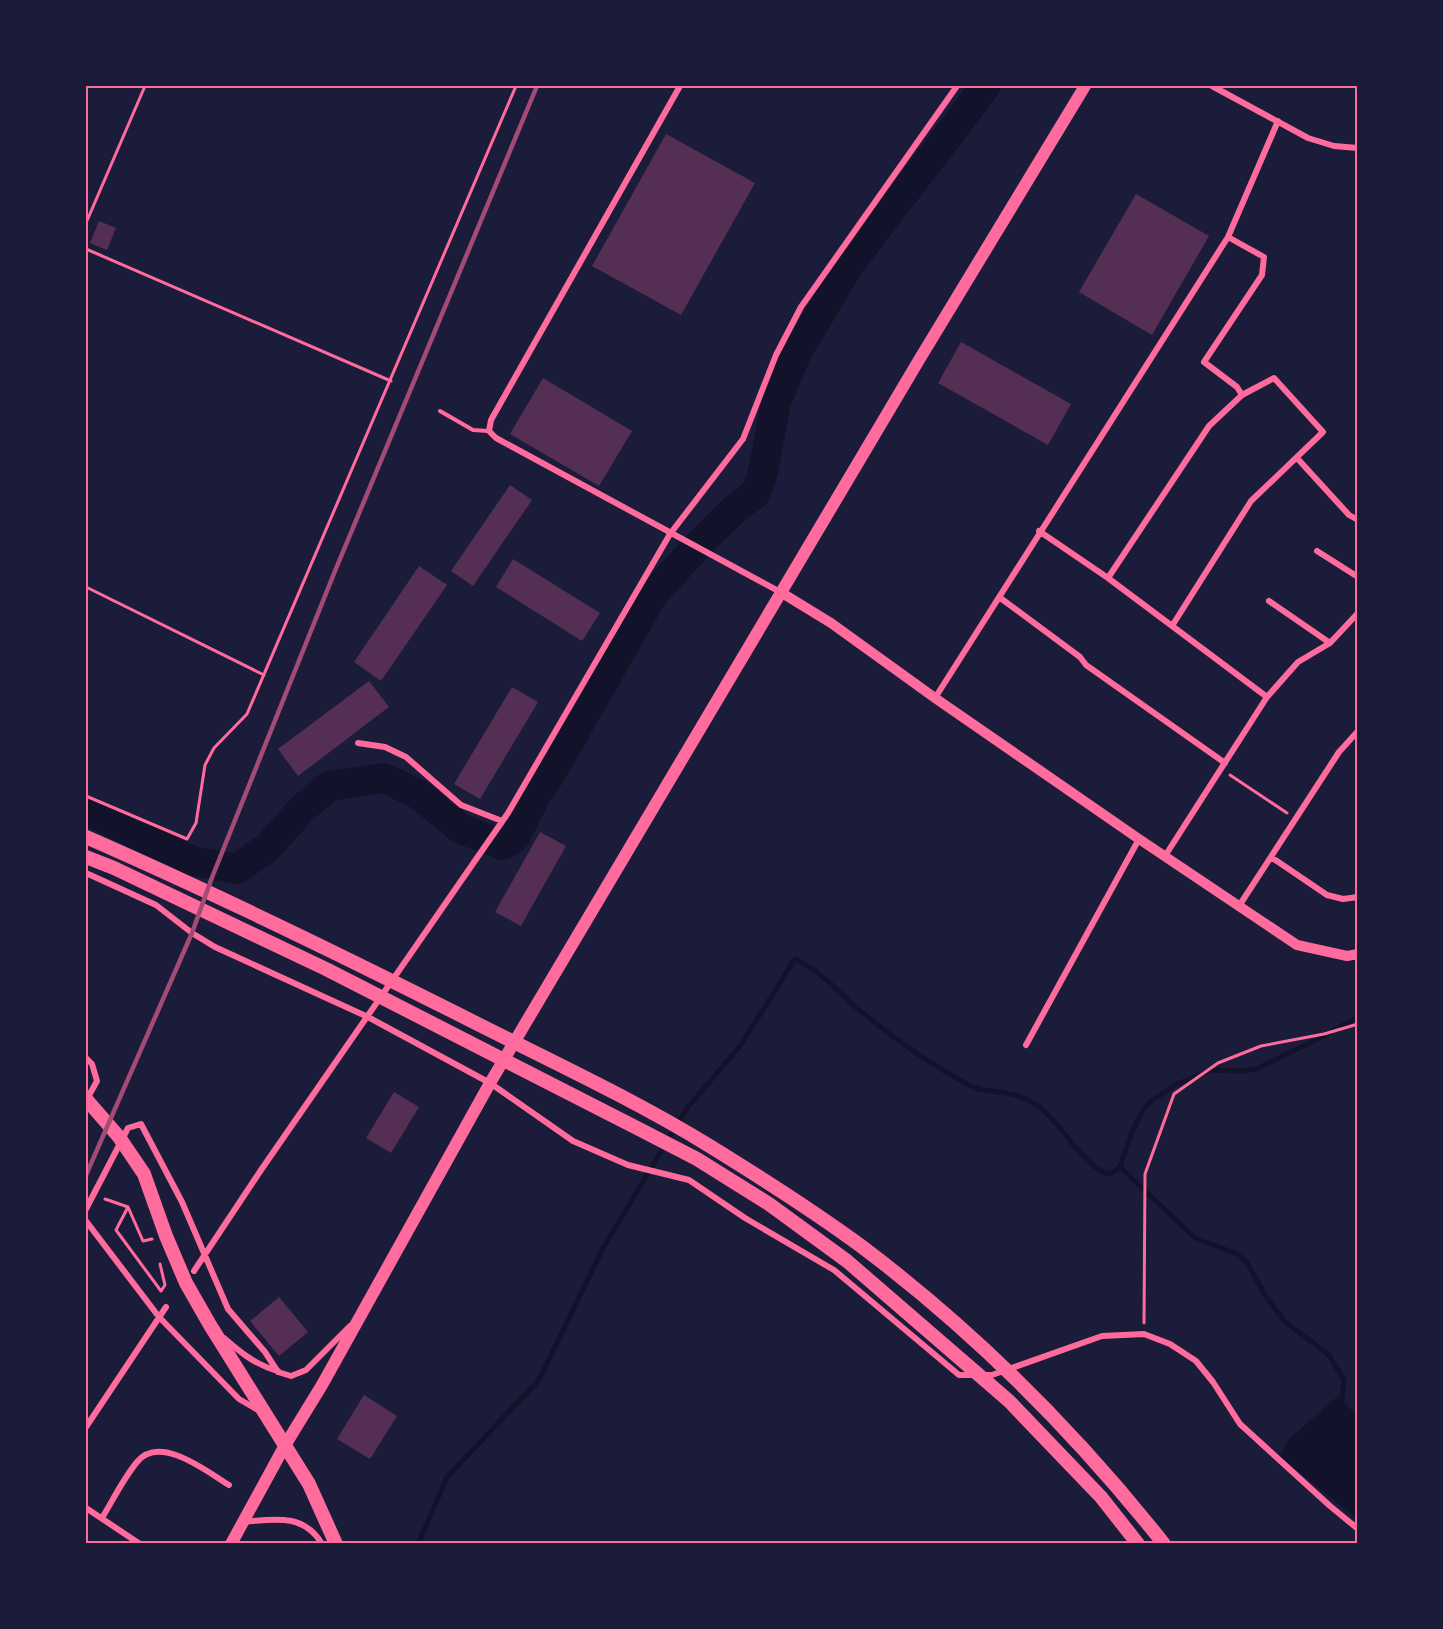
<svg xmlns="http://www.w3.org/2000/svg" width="1443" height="1629" font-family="'Nunito Sans',sans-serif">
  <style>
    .water { fill: #12122b }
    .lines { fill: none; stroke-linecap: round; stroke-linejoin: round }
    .stream { stroke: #12122b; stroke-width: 5 }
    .river { stroke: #12122b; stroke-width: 30 }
    .building { fill: #542f53 }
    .path { stroke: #ff6b9d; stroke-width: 3 }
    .service { stroke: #ff6b9d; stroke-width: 4 }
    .minor { stroke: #ff6b9d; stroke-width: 6 }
    .tertiary { stroke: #ff6b9d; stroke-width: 10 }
    .secondary { stroke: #ff6b9d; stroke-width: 12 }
    .primary { stroke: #ff6b9d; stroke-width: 14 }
    .rail { stroke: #a44b75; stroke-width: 4.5 }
    .neatline { fill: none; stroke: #ff6b9d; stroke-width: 2 }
  </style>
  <rect width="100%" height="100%" fill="#1b1b3a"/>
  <!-- water -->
  <path class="water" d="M1338,1396L1357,1416V1519L1280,1457L1287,1441Z"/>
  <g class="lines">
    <!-- stream -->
    <path class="stream" d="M1120,1167L1195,1238L1237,1254L1247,1263L1267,1298L1284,1321L1329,1355L1344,1380L1341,1405
      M418,1544L447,1477L539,1380L604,1246L688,1107L740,1046L795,959C822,971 840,995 863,1013C896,1040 931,1065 969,1085C984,1093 1002,1090 1018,1096C1025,1098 1035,1104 1042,1109C1062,1125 1087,1171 1110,1174L1120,1167L1132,1132L1143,1110L1151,1101L1177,1084L1212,1070L1242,1071L1256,1069L1314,1041L1358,1017"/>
    <!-- river -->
    <path class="river" d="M86,810L193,861L237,869L268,847L302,809L329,786L384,778L418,794L461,829L503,845L515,837L536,795L550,775L652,596L701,542L735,509L756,493L763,472L776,402L796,354L849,265L986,86"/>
  </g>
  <!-- building -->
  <path class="building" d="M666,134L755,183L681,315L592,266Z
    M1136,194L1209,236L1152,335L1079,292Z
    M99,221L116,228L107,250L90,243Z
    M961,342L1071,404L1048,445L938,383Z
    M543,378L632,431L599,486L510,434Z
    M510,485L532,500L473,586L451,571Z
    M513,559L600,613L582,641L496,587Z
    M419,566L447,585L381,681L354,662Z
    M369,681L389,707L298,776L278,749Z
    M512,687L538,702L480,799L454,784Z
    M540,832L566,846L521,926L495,912Z
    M394,1092L419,1107L391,1153L366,1138Z
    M279,1297L308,1332L279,1356L250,1321Z
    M364,1395L397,1416L370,1459L337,1439Z"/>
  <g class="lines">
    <!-- path -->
    <path class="path" d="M86,223L145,86
      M86,249L391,381
      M86,587L264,675
      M1230,775L1287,813
      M86,796L187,839L196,823L205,765L214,748L247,714L516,86
      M105,1199L128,1207L143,1241L152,1239
      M128,1207L116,1230L161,1291L165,1285L160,1264
      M1144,1323L1145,1174L1174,1094L1218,1063L1261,1046L1324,1034L1358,1024"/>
    <!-- service -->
    <path class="service" d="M440,411L473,430L488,431"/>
    <!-- minor -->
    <path class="minor" d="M680,86L491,420L489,431L496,438L782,593
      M1212,86L1308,138L1334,146L1358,148
      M1228,237L1264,257L1262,275L1204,362L1237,387L1242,395
      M1297,458L1349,515L1358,520
      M1039,531L1108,578L1267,697
      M1317,551L1358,577
      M1108,578L1209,426L1242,395L1274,378L1323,432L1251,501L1172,626
      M999,597L1080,657L1086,665L1225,763
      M1269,601L1330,643
      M935,698L1228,237L1278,121
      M358,743L385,747L406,757L461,805L502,821
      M1165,856L1267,697L1298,662L1330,643L1358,613
      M1271,857L1327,895L1343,899L1358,897
      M86,873L156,905L192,933L215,947L368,1017L490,1083L573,1141L628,1165L689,1180L745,1218L834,1270L959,1375H992L1102,1336L1144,1334L1170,1344L1196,1361L1213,1382L1240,1424L1330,1506L1358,1529
      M1239,906L1339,752L1358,731
      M1026,1045L1139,839
      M86,1058L92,1064L97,1081L87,1099
      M86,1209L128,1128L141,1124L182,1202L228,1309L265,1352L278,1372L291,1376L306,1370L350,1326
      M86,1221L159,1317L239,1399L258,1410
      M194,1271L261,1170L508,813L670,534L743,439L776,355L801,307L957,86
      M224,1338C241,1353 256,1365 278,1371
      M86,1427L166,1307
      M86,1508L140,1544
      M102,1518C113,1500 123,1479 137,1462C160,1434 206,1471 229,1485
      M243,1522C273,1519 304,1513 322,1544"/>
    <!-- tertiary -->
    <path class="tertiary" d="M782,593L831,623L935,698L1139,839L1297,945L1347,956L1358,954"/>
    <!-- secondary -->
    <path class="secondary" d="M231,1544L284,1447L322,1385L490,1083L919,360L1085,86"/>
    <!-- primary -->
    <path class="primary" d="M86,837C212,892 335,952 458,1014C542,1057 628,1096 708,1145C760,1177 812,1210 861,1246C974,1331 1076,1433 1164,1544
      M86,857L114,868L326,969L639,1129L697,1159L769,1204L847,1261L1009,1401L1101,1497L1138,1544
      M86,1099L119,1137L144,1174L166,1236L186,1283L210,1325L309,1484L336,1544"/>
    <!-- rail -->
    <path class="rail" d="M86,1175L192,933L211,880L335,571L537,86"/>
  </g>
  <!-- border -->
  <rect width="1443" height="1629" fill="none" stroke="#1b1b3a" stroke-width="174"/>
  <rect x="87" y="87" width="1269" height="1455" class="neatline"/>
</svg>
